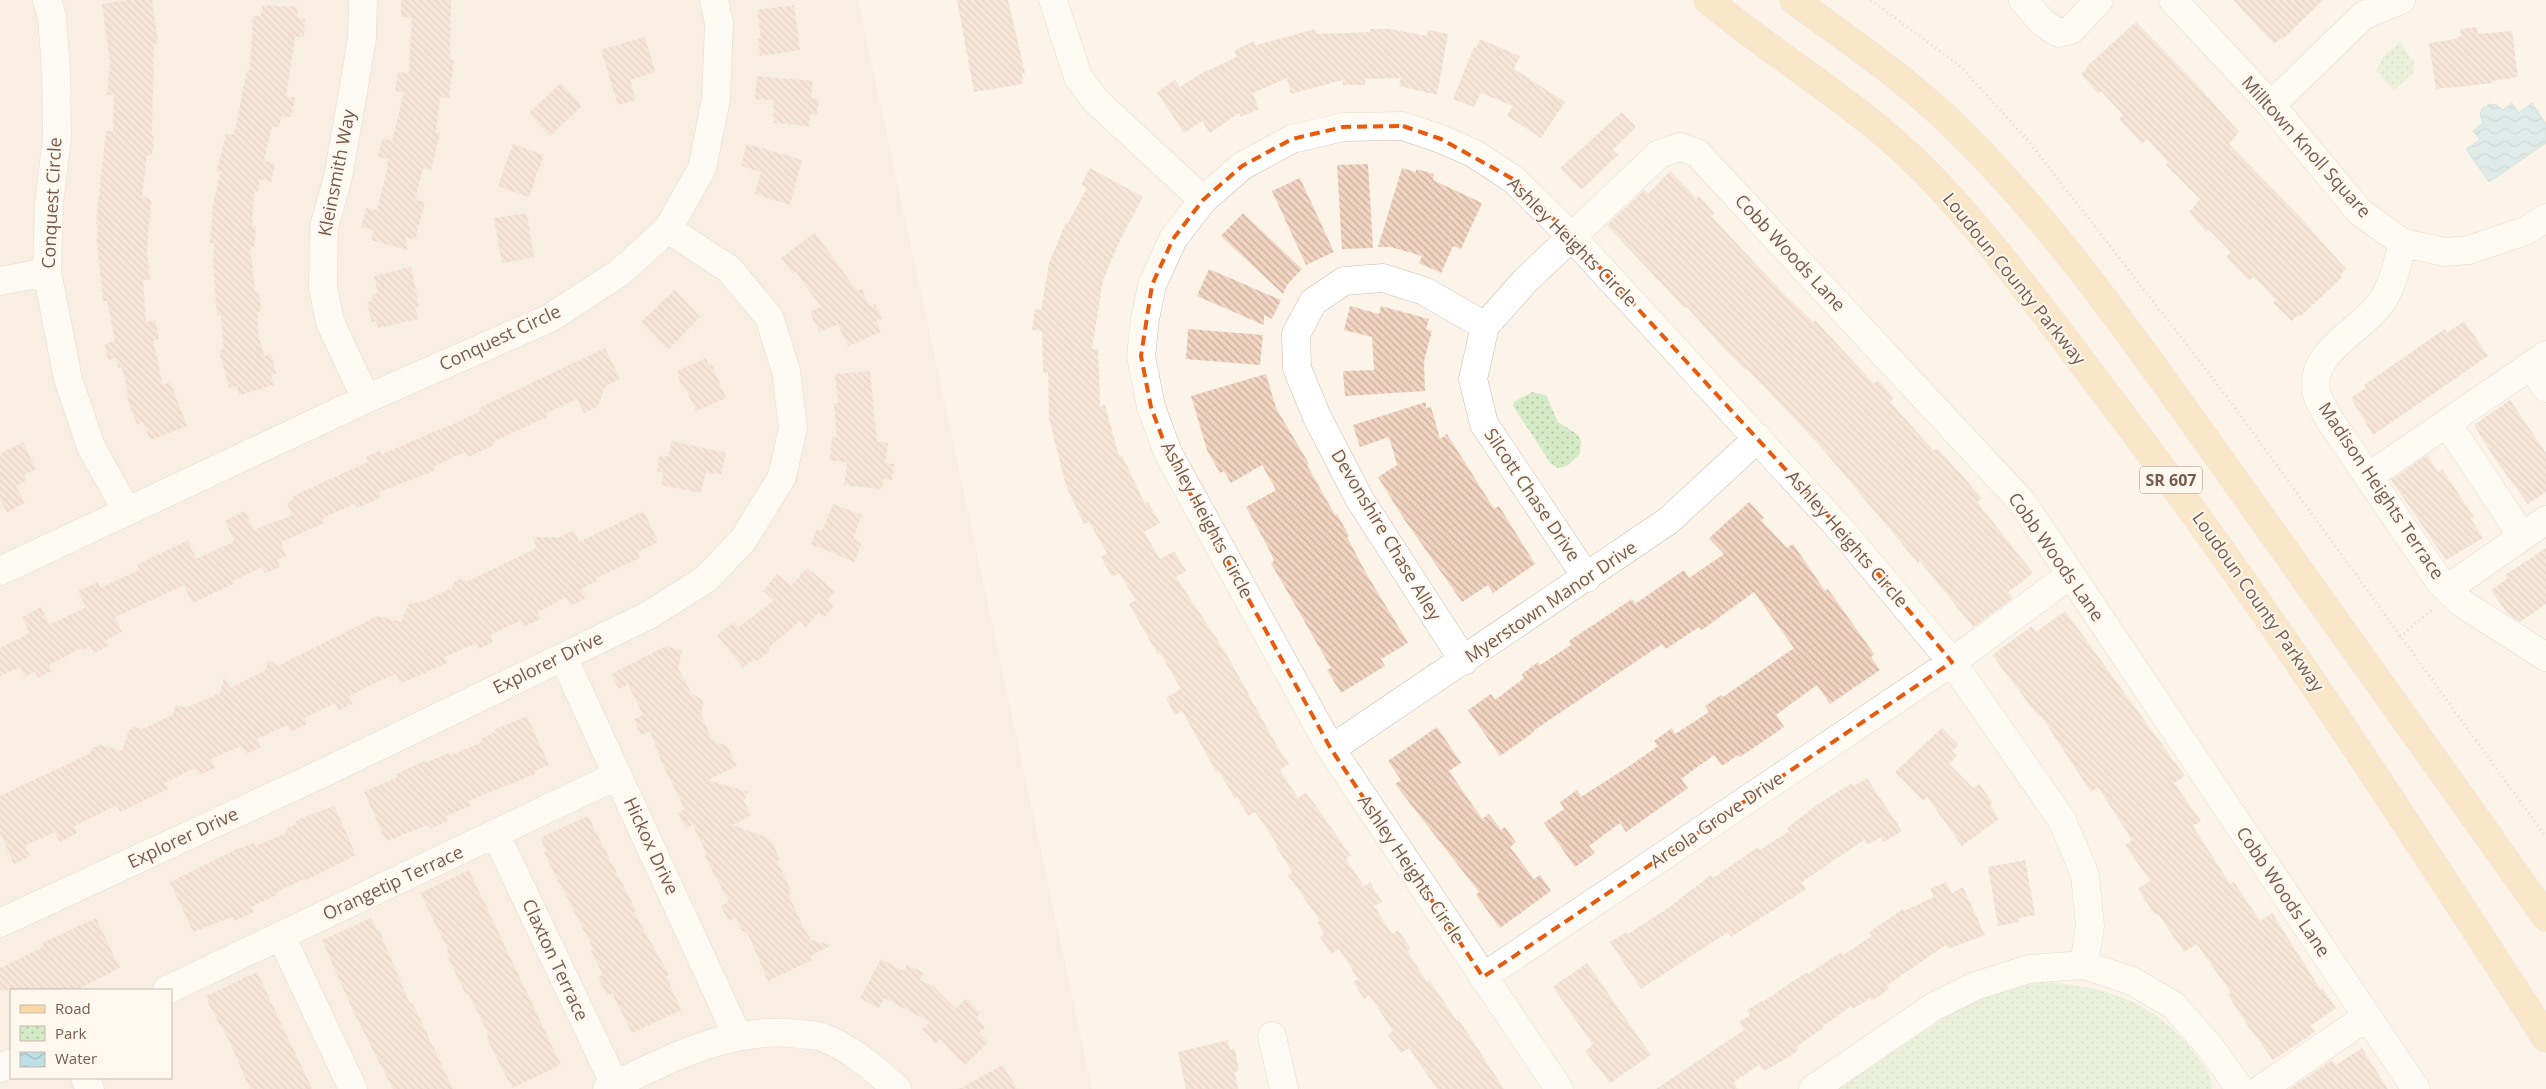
<svg xmlns="http://www.w3.org/2000/svg" width="2546" height="1089" font-family="'Open Sans',sans-serif">
  <style>
    .residential { fill: #f4e6d7; fill-rule: evenodd }
    .park { fill: url(#park-dots) }
    .water { fill: url(#water-waves); stroke: #a4d0d7 }
    .building { fill: url(#building-back-hatch) }
    .lines { fill: none; stroke-linecap: round; stroke-linejoin: round }
    .minor-casing { stroke: #cebcaf; stroke-width: 29 }
    .major-casing { stroke: #d9d1cd; stroke-width: 29 }
    .path { stroke: #d6b7a4; stroke-width: 3; stroke-dasharray: 1 4; stroke-linecap: butt }
    .minor { stroke: #fff; stroke-width: 28 }
    .major { stroke: #f8d8a4; stroke-width: 28 }
    .marked { fill: none; stroke: #e8590c; stroke-width: 4; stroke-dasharray: 10 6; stroke-linejoin: round }
    .labels { text-anchor: middle; stroke-width: 4; stroke-linejoin: round; paint-order: stroke }
    .shield { fill: #fff8ef; stroke: #9f8a7e; stroke-width: 1 }
    .shield-label { font-size: 16px; font-weight: bold; fill: #765b4d }
    .street-label { font-size: 18px; fill: #765b4d; stroke: #fff8ef }
  </style>
  <defs>
    <pattern id="park-dots" width="8" height="8" patternUnits="userSpaceOnUse" patternTransform="scale(1.25)"><rect width="8" height="8" fill="#d5eac7"/><path d="M2 2h.1M6 6h.1" fill="none" stroke="#b1c1a4" stroke-width="1.8" stroke-linecap="round"/></pattern>
    <pattern id="water-waves" width="16" height="10" patternUnits="userSpaceOnUse" patternTransform="scale(1.25)"><rect width="16" height="10" fill="#bde0e6"/><path d="M0 5q4-4 8 0t8 0" fill="none" stroke="#9eb9bd"/></pattern>
    <pattern id="building-back-hatch" width="6" height="6" patternUnits="userSpaceOnUse" patternTransform="scale(1.25)"><rect width="6" height="6" fill="#f1d4c1"/><path d="M-1 5l2 2M0 0l6 6M5-1l2 2" fill="none" stroke="#c8af9f"/></pattern>
  </defs>
  <rect width="100%" height="100%" fill="#fcf4e9"/>
  <!-- residential -->
  <path class="residential" d="M0,0H858L1092,1089H0ZM11,990H171V1078H11Z"/>
  <!-- park -->
  <path class="park" d="M2400,42L2414,62L2413,73L2394,90L2376,71L2383,57Z
    M1532,392L1546,395L1558,422L1577,434L1581,440L1580,454L1567,466L1558,468L1551,464L1513,406L1514,402Z
    M2041,982C2105,986 2153,1000 2194,1053C2203,1064 2212,1074 2212,1089H1837L1958,1009L2001,989Z"/>
  <!-- water -->
  <path class="water" d="M2512,103L2519,113L2532,103L2546,124V143L2489,182L2466,149L2480,140L2473,131L2483,123L2480,115L2482,109L2489,104L2496,105L2503,110Z"/>
  <!-- building -->
  <path class="building" d="M128,0H152L158,43L154,44L152,136H154L152,155H147L142,197L151,198L147,251L150,280H143L146,322L155,320L159,339L153,340L163,385L170,382L187,426L150,440L143,422L137,425L127,398H129L122,367L118,368L116,358L108,360L105,344L115,341L107,301H103L97,241L98,224H96L106,131H113L114,95H107L110,61L102,4Z
    M401,0H451L450,60H454L449,98L440,97L436,132L440,133L431,170L423,168L415,200L425,202L415,240L405,237L407,250L371,240L374,230L361,227L366,208L377,210L387,171L388,159L378,157L382,138L392,141L404,92L395,91L398,72L409,73L412,17H401Z
    M957,0H1008L1025,73H1022L1023,84L974,92Z
    M2233,0H2323L2283,39L2281,38L2274,44Z
    M262,5L298,7L297,18L305,19L304,37H295L286,96L295,98L291,117L281,116L279,127L272,126L264,161L275,164L271,182L260,179L258,192L254,191L252,226H256L254,247L250,246L255,292H259L261,311L257,312L259,338L264,356L271,354L276,374L271,375L274,385L239,395L237,386L229,388L219,350L223,349L221,315H217L213,264L214,243H210L213,204L221,171H217L226,133L234,135L247,70H250L253,16H261Z
    M794,5L800,50L760,56L758,39L761,38L757,10Z
    M2136,22L2193,80L2239,132L2229,144L2300,217L2346,269L2340,275L2342,277L2300,317L2298,315L2292,321L2273,303L2276,300L2254,277L2249,281L2226,257L2231,252L2208,229L2206,232L2189,212L2200,199L2166,165L2168,162L2147,139L2142,144L2119,119L2123,115L2101,91L2098,94L2081,74L2087,69L2086,67Z
    M2477,27L2478,34L2512,31L2518,77L2492,81L2493,83L2436,89L2429,43L2456,39V37L2461,36L2460,29Z
    M1315,29L1316,34L1370,32V29H1389L1427,36L1428,30L1448,34L1437,95L1399,86L1401,78L1365,79V85H1343V80L1291,94L1287,78L1253,93L1259,109L1241,117L1239,113L1210,133L1202,121L1184,133L1157,92L1175,80L1180,87L1200,74L1237,57L1234,51L1253,41L1256,45Z
    M645,37L655,72L630,80L636,100L618,105L601,50Z
    M1480,39L1520,56L1514,69L1565,102L1541,138L1507,116L1513,106L1481,93L1474,107L1453,99L1474,47L1476,48Z
    M757,76L813,81L811,98L819,99L817,115L810,114L809,126L774,123L773,100L755,99Z
    M561,83L582,106L550,136L529,113Z
    M1622,112L1636,127L1612,150L1618,155L1581,190L1560,168Z
    M513,144L544,155L529,197L498,186Z
    M747,144L802,160L790,205L755,194L761,172L741,166Z
    M1368,164L1373,248L1342,249L1337,165Z
    M1090,168L1143,197L1121,238L1103,280L1092,349H1098L1100,406L1105,405L1119,456L1122,455L1145,504L1148,502L1160,523L1144,532L1160,559L1174,551L1186,571L1176,577L1224,650L1277,746L1289,764L1280,770L1298,798L1306,792L1351,856L1346,859L1364,886L1370,882L1382,902L1374,906L1392,934L1398,930L1411,949L1407,951L1427,982L1429,980L1457,1021L1459,1020L1504,1089H1437L1409,1048L1401,1053L1388,1035L1393,1031L1369,995L1364,999L1353,982L1358,979L1339,949L1331,954L1320,937L1324,934L1317,922L1320,921L1288,875L1292,872L1275,845L1277,844L1255,812L1248,816L1237,797L1235,799L1219,771L1217,773L1182,711L1175,715L1166,698L1181,689L1160,653L1158,655L1129,604L1136,600L1119,573L1112,577L1101,557L1107,553L1089,522L1084,524L1066,486L1049,418L1048,372L1043,373L1042,331L1032,330L1035,309L1041,310L1049,263L1066,222L1068,223L1087,188L1081,185Z
    M1402,168L1416,172V169L1434,174L1433,180L1482,203L1461,249L1453,246L1441,273L1419,263L1422,256L1391,247H1378Z
    M1670,171L1696,198L1699,196L1714,213L1711,216L1782,292L1813,322L1815,320L1874,384L1878,380L1894,398L1890,402L1934,451L1937,448L1967,481L1982,499L1977,502L2033,573L2008,592L2013,598L1973,627L1920,561L1918,563L1821,447L1747,369L1745,370L1724,349L1687,307L1685,309L1660,282L1607,225L1644,190L1648,194Z
    M1300,178L1334,252L1306,265L1272,191Z
    M527,213L534,257L502,263L494,218Z
    M1243,213L1302,269L1287,285L1283,294L1221,236Z
    M815,233L857,291L862,289L869,306L875,304L882,318L876,321L881,332L848,346L838,324L819,332L810,312L821,307L796,272L793,274L781,258Z
    M411,267L419,306L415,307L418,319L378,328L376,321L372,322L367,302L373,301L372,295L378,293L374,276Z
    M1209,269L1281,300L1272,319L1264,315V325L1197,296Z
    M675,290L700,317L668,350L641,322Z
    M1350,306L1379,314L1381,306L1429,319L1426,329L1432,331L1424,361L1425,391L1345,396L1343,371L1374,370L1372,337L1344,330Z
    M2464,321L2488,356L2373,435L2351,398L2366,388L2364,385L2426,342L2445,329L2447,333Z
    M1188,329L1263,335L1260,365L1186,359Z
    M605,348L620,379L605,386L598,406L584,413L577,399L546,413L547,417L494,441L492,446L468,457L465,452L434,466L436,470L379,492L382,497L357,508L355,504L322,518L324,523L281,542L286,556L277,560L280,567L265,573L262,567L233,581L234,584L192,603L184,585L115,617L122,632L106,640L109,646L94,653L90,646L82,650L81,648L49,665L52,671L38,678L35,672L25,677L20,667L0,676V648L30,633L22,617L41,607L49,625L86,607L78,591L98,582L100,588L139,570L137,565L188,540L196,559L231,543L234,541L225,521L245,511L254,530L292,515L287,503L294,499L293,496L368,462L366,457L380,450L382,454L460,421L480,411L479,408Z
    M706,358L709,366L712,365L726,398L696,411L688,393L683,386L681,387L677,371Z
    M870,371L877,442L888,443L885,463L894,464L892,480L883,479L882,489L844,485L847,462L830,460L832,437L837,438L834,403H838L835,374Z
    M1266,374L1276,408L1309,464L1307,465L1335,515L1337,514L1349,536L1347,537L1366,573L1408,643L1381,659L1385,666L1341,693L1327,670L1331,668L1271,563L1274,561L1270,551L1246,507L1276,490L1262,465L1231,483L1224,471L1220,473L1207,450L1191,396Z
    M2510,400L2546,453V492L2528,504L2495,459L2474,425Z
    M1426,402V408L1431,407L1440,439L1447,434L1494,509L1499,506L1535,564L1493,593L1488,585L1462,602L1402,516L1378,477L1397,465L1389,437L1360,447L1353,425Z
    M672,441L726,453L721,475L706,472L701,493L661,485L664,473L657,471L660,455L668,457Z
    M23,442L36,469L24,475L27,480L16,486L25,503L7,512L0,499V454Z
    M2427,455L2438,472L2442,469L2474,517L2471,519L2483,538L2446,560L2391,480Z
    M1749,502L1764,518L1761,520L1787,548L1793,544L1825,591L1828,589L1874,654L1871,657L1880,670L1830,704L1817,685L1776,715L1784,727L1740,757L1738,755L1722,766L1714,755L1681,779L1688,788L1626,832L1620,823L1589,846L1595,853L1575,867L1544,823L1564,809L1560,802L1577,790L1581,797L1631,765L1658,746L1654,741L1672,728L1675,734L1709,712L1705,706L1721,695L1723,697L1794,648L1754,592L1702,630L1699,627L1666,649L1662,644L1533,731L1534,732L1500,756L1468,710L1491,694L1495,700L1524,678L1522,674L1538,662L1540,665L1571,645L1569,641L1632,599L1635,604L1684,570L1689,578L1724,554L1709,538Z
    M833,504L862,515L853,539L861,543L855,562L811,544L817,529L822,531Z
    M644,511L658,542L637,552L640,558L596,578L597,581L581,589L586,598L570,606L566,597L538,612L541,619L523,627L520,621L490,635L493,642L479,649L476,643L444,657L447,663L400,684L396,674L379,681L349,696L353,704L339,710L335,703L304,718L307,724L290,732L287,725L257,739L261,747L246,754L241,746L211,759L215,768L198,775L195,768L164,783L168,789L120,812L117,805L74,826L77,833L60,842L55,832L24,846L30,856L14,864L0,833V796L89,754L93,748L99,745L122,751L129,730L134,727L142,729L173,715L176,705L186,708L220,693L224,677L230,688L266,670L268,660L278,666L378,616L401,622L409,604L425,601L452,588L454,582L460,579L468,581L537,548L532,537H560L574,530L579,542Z
    M2546,548V604L2520,622L2507,613L2491,590L2508,578L2505,575Z
    M807,568L835,591L827,600L834,605L824,618L818,613L806,627L800,621L768,648L770,651L757,661L755,658L743,668L717,635L734,622L738,628L774,600L763,591L777,574L791,586Z
    M2065,611L2185,776L2174,783L2201,821L2193,826L2230,884L2234,882L2260,921L2272,913L2321,990L2322,988L2336,1008L2310,1026L2315,1032L2273,1060L2246,1023L2228,995L2231,993L2197,944L2184,952L2158,914L2155,915L2138,889L2150,881L2125,845L2132,840L2098,787L2091,792L2041,716L2039,717L1992,655L2032,626L2036,632Z
    M666,646L682,651L678,668L692,694L700,698L703,703L701,715L712,740L727,746L737,766L708,780L748,792L744,801L751,815L732,825L770,839L780,859L777,861L790,889L789,896L803,926L811,940L832,945L810,956L812,960L768,981L747,932L742,931L736,918L728,921L721,906L729,902L705,856L707,855L693,825L686,829L678,813L685,809L662,763L650,731L641,735L634,719L643,715L628,684L619,689L611,674Z
    M527,716L549,765L534,771L535,774L468,801L470,806L446,816L448,821L430,829L428,825L386,841L364,792L398,777L397,774L424,761L425,763L449,753L450,756L482,742L480,739L495,732L494,730Z
    M1437,727L1461,763L1449,771L1482,819L1489,814L1501,830L1505,827L1516,842L1510,847L1534,879L1540,875L1551,891L1500,928L1476,895L1479,892L1395,784L1401,780L1388,761Z
    M1942,728L1959,745L1952,751L1957,756L1949,764L1973,788L1979,784L1993,803L1990,805L1999,819L1962,846L1927,797L1923,801L1895,772Z
    M1867,778L1902,831L1884,842L1881,837L1867,845L1864,840L1802,882L1806,889L1731,937L1728,932L1641,989L1610,942L1627,932L1628,934L1668,908L1711,875L1713,878L1758,847L1760,850L1789,831L1787,828L1818,804L1852,783L1854,786Z
    M334,806L356,855L305,881L304,879L276,892L277,895L251,907L254,912L234,921L232,917L193,932L170,882L233,851L254,843L256,846L286,833L285,829L297,824L295,821Z
    M588,816L636,911L634,912L669,975L666,976L681,1010L632,1033L612,993L607,995L598,977L603,975L591,951L594,950L544,853L547,851L540,838Z
    M2025,860L2035,915L2018,918L2019,922L1998,926L1988,867Z
    M469,870L561,1065L512,1088L486,1037L488,1036L487,1031L468,993L466,994L455,972L447,955L448,949L420,893Z
    M1946,882L1952,893L1963,887L1985,935L1948,949L1946,945L1886,986L1889,989L1872,1001L1870,998L1853,1009L1851,1006L1822,1027L1823,1028L1796,1047L1799,1050L1782,1061L1764,1071L1759,1065L1734,1082L1738,1089H1656L1744,1030L1739,1022L1750,1015L1747,1010L1763,1000L1764,1001L1807,972L1808,974L1841,952L1843,955L1872,936L1869,932L1903,909L1904,911L1934,897L1930,889Z
    M96,918L120,968L76,990H0V968L44,947L43,943Z
    M371,918L377,931L379,930L409,1002L413,1004L453,1089H393L355,1015L322,940Z
    M881,959L904,971L907,964L924,973L920,980L934,987L956,1009L966,998L981,1013L976,1017L985,1027L979,1033L988,1042L965,1065L940,1039L936,1044L922,1029L930,1022L884,998L879,1008L860,998Z
    M1587,963L1651,1055L1610,1083L1585,1051L1593,1045L1553,987Z
    M257,972L312,1089H250L229,1040L211,1009L206,996Z
    M1228,1040L1230,1050L1235,1048L1239,1071L1235,1072L1238,1089H1186L1178,1052Z
    M2362,1048L2388,1089H2289L2332,1060L2336,1065Z
    M1003,1065L1017,1089H959L988,1073Z"/>
  <g class="lines">
    <defs>
      <path id="minor" d="M47,0L52,17L56,71L57,138L49,203L47,272L68,379L91,447L127,511
        M363,0L362,38L349,115L338,177L324,227L323,287L330,322L366,399
        M1053,0L1078,77L1096,101L1203,200
        M2023,0L2042,22L2058,33L2071,30L2099,0
        M2173,0L2271,105L2360,212L2403,243L2445,252L2469,250L2525,231L2546,218
        M2271,105L2364,15L2401,0
        M2403,243C2398,260 2394,282 2384,298C2367,329 2309,349 2316,391C2317,400 2325,410 2329,419L2440,582L2460,602L2546,657
        M0,281L47,272
        M2531,365L2546,388
        M2447,423L2522,536
        M2368,477L2546,355
        M0,571L366,399L550,318L619,273L668,229L702,168L716,99L719,23L714,0
        M1587,578L1484,424L1473,379L1485,326L1526,280L1659,154L1680,147L1697,153L2022,502L2416,1089
        M2447,589L2546,520
        M563,657L737,1035
        M1464,661L1360,500L1317,417L1297,368L1296,334L1313,302L1344,281L1383,278L1424,291L1485,326
        M1331,749L1668,521L1758,438
        M496,835L615,1085
        M0,923L323,773L563,657L649,615L706,579L743,540L782,477L793,428L786,371L769,317L729,269L668,229
        M281,936L353,1089
        M1483,977L1952,662L2070,575
        M167,990L618,775
        M1272,1036L1284,1089
        M0,1068L11,1063
        M85,1078L90,1089
        M607,1089C666,1060 732,1025 799,1034C807,1035 815,1035 822,1037C851,1048 875,1069 897,1089
        M1559,1089L1331,749L1168,453L1151,407L1141,356L1145,319L1152,285L1173,239L1203,200L1242,166L1292,139L1343,127L1403,126L1441,139L1473,153L1513,179L1571,236L1843,532L1952,662L2062,820L2085,875L2090,926L2084,965
        M1813,1089L1933,1007L1975,986L2029,969L2084,965L2132,981L2173,1005L2211,1048L2240,1089
        M2261,1089L2367,1017"/>
      <path id="major" d="M1708,0C1779,59 1860,105 1925,171C1994,242 2052,323 2112,402C2268,607 2406,822 2546,1038
        M1794,0C1847,39 1902,76 1950,122C2053,221 2136,342 2219,458C2329,610 2438,763 2546,917"/>
    </defs>
    <!-- minor casing -->
    <use href="#minor" class="minor-casing"/>
    <!-- major casing -->
    <use href="#major" class="major-casing"/>
    <!-- path -->
    <path class="path" d="M1871,0L1959,65L2026,138L2225,394L2546,837
      M2400,637L2434,608"/>
    <!-- minor -->
    <use href="#minor" class="minor"/>
    <!-- major -->
    <use href="#major" class="major"/>
  </g>
  <!-- marked area -->
  <path d="M0 0H2546V1089H0ZM1403,126L1441,139L1513,179L1571,236L1843,532L1952,662L1483,977L1331,749L1168,453L1151,407L1141,356L1152,285L1173,239L1203,200L1242,166L1292,139L1343,127Z" fill="#fcf4e9" fill-opacity=".55" fill-rule="evenodd"/>
  <path class="marked" d="M1403,126L1441,139L1513,179L1571,236L1843,532L1952,662L1483,977L1331,749L1168,453L1151,407L1141,356L1152,285L1173,239L1203,200L1242,166L1292,139L1343,127Z"/>
  <g class="labels">
    <!-- shield labels -->
    <rect class="shield" x="2140" y="466.5" width="62" height="27" rx="4"/>
    <g class="shield-label">
      <text x="2171" y="486">SR 607</text>
    </g>
    <!-- street labels -->
    <g class="street-label">
      <text transform="translate(2306 147) rotate(48)" y="6">Milltown Knoll Square</text>
      <text transform="translate(337 173) rotate(-79)" y="6">Kleinsmith Way</text>
      <text transform="translate(52 203) rotate(-87)" y="6">Conquest Circle</text>
      <text transform="translate(1572 242) rotate(45)" y="6">Ashley Heights Circle</text>
      <text transform="translate(1790 253) rotate(47)" y="6">Cobb Woods Lane</text>
      <text transform="translate(2014 279) rotate(51)" y="6">Loudoun County Parkway</text>
      <text transform="translate(500 338) rotate(-25)" y="6">Conquest Circle</text>
      <text transform="translate(2381 491) rotate(56)" y="6">Madison Heights Terrace</text>
      <text transform="translate(1532 495) rotate(56)" y="6">Silcott Chase Drive</text>
      <text transform="translate(1207 520) rotate(62)" y="6">Ashley Heights Circle</text>
      <text transform="translate(1386 535) rotate(59)" y="6">Devonshire Chase Alley</text>
      <text transform="translate(1847 539) rotate(49)" y="6">Ashley Heights Circle</text>
      <text transform="translate(2056 557) rotate(55)" y="6">Cobb Woods Lane</text>
      <text transform="translate(1551 602) rotate(-34)" y="6">Myerstown Manor Drive</text>
      <text transform="translate(2258 602) rotate(55)" y="6">Loudoun County Parkway</text>
      <text transform="translate(548 663) rotate(-26)" y="6">Explorer Drive</text>
      <text transform="translate(1717 820) rotate(-34)" y="6">Arcola Grove Drive</text>
      <text transform="translate(183 838) rotate(-25)" y="6">Explorer Drive</text>
      <text transform="translate(651 846) rotate(65)" y="6">Hickox Drive</text>
      <text transform="translate(1411 869) rotate(56)" y="6">Ashley Heights Circle</text>
      <text transform="translate(393 883) rotate(-25)" y="6">Orangetip Terrace</text>
      <text transform="translate(2283 892) rotate(56)" y="6">Cobb Woods Lane</text>
      <text transform="translate(555 960) rotate(65)" y="6">Claxton Terrace</text>
    </g>
  </g>
  <!-- legend -->
  <rect x="10" y="989" width="162" height="90" fill="#fff8ef" stroke="#c8b9ae"/>
  <rect x="20" y="1005" width="25" height="8" fill="#f8d8a4" stroke="#c8b9ae"/>
  <text x="55" y="1014" font-size="15" fill="#765b4d">Road</text>
  <rect x="20" y="1026" width="25" height="15" fill="url(#park-dots)" stroke="#c8b9ae"/>
  <text x="55" y="1039" font-size="15" fill="#765b4d">Park</text>
  <rect x="20" y="1052" width="25" height="15" fill="url(#water-waves)" stroke="#c8b9ae"/>
  <text x="55" y="1064" font-size="15" fill="#765b4d">Water</text>
</svg>
